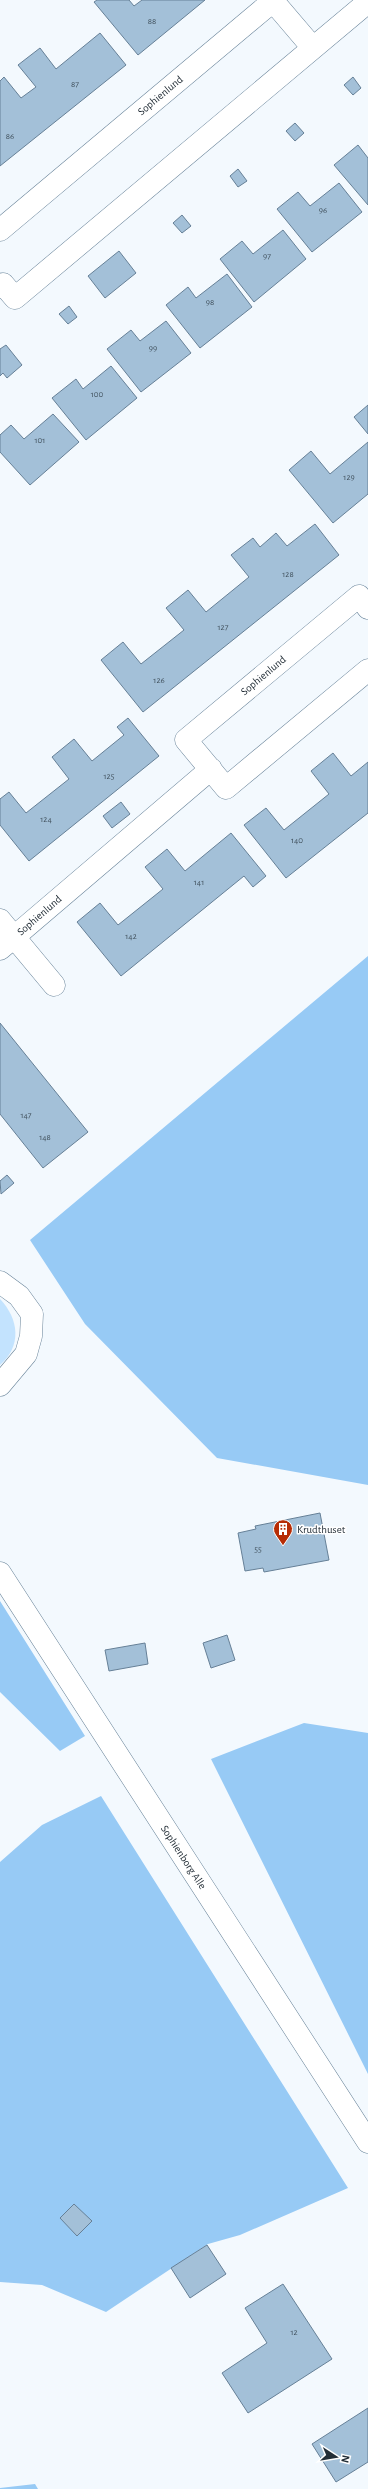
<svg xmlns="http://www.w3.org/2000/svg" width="368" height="2489" font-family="'Alegreya Sans',sans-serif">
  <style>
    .green { fill: #c3e3fe }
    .forest { fill: #97caf5 }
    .building { fill: #a3c0d8; stroke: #668097 }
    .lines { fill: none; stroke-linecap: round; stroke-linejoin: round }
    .minor-casing { stroke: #688399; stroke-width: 23 }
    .minor { stroke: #fff; stroke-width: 22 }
    .labels { text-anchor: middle; stroke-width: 3; stroke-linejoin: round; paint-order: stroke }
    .number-label { font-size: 9px; fill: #42525e }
    .street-label { font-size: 11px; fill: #222d36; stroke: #fff }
    .poi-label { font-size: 11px; fill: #222d36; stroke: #fff; text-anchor: start }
  </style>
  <rect width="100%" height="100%" fill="#f3f9fe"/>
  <!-- green -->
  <path class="green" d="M0,1299C19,1319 22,1346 0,1365Z"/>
  <!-- forest -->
  <path class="forest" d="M368,956V1485L217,1458L85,1324L30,1240Z
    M0,1601L85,1736L60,1751L0,1692Z
    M304,1723L368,1733V2074L211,1759Z
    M101,1796L348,2188L240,2235L208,2244L106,2312L42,2285L0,2282V1862L42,1825Z
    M35,2484L38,2489H0V2488Z"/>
  <!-- building -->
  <path class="building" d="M97,0H129L134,6L142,0H205L138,55L94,2Z
    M100,33L126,65L0,166V81L4,77L21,98L36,87L18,65L40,48L56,69Z
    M353,77L361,88L353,95L344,85Z
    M295,123L304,133L295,141L286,131Z
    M358,145L368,158V205L334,165Z
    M238,169L247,181L238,187L230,176Z
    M339,183L362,212L312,252L277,209L298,192L310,206Z
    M182,215L191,226L182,233L173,223Z
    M283,230L306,259L254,302L220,259L242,241L253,254Z
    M119,251L136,273L105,298L88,276Z
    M227,274L252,307L200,348L166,305L188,287L196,298Z
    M69,306L77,317L68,324L59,314Z
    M166,321L191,353L141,392L107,349L131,330L140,341Z
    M6,345L22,365L7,378L3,373L0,376V349Z
    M111,366L137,398L86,440L52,398L76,379L83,389Z
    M368,405V434L354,417Z
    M53,414L79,442L30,485L0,452V435L11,425L24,439Z
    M368,442V494L333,523L289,470L311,451L330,474Z
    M315,524L339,555L143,712L101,660L123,642L141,664L184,630L166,608L188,590L206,612L249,577L231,555L253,538L260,547L276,533L287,546Z
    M128,718L159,756L29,861L0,825V799L9,792L26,813L69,779L52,757L74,739L92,761L124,735L117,727Z
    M333,753L351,776L368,762V813L286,878L244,825L266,808L284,830L329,794L311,771Z
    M121,802L130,814L112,828L103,816Z
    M231,833L266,876L253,887L244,876L121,976L77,922L100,903L118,925L163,889L145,867L167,849L185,871Z
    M0,1023L88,1132L43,1168L0,1114Z
    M7,1175L14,1183L1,1194L0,1181Z
    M320,1513L329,1560L264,1572L263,1568L245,1571L238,1533L256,1529L255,1526Z
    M227,1635L235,1660L211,1668L203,1643Z
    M145,1643L148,1664L109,1671L105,1650Z
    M74,2204L92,2221L77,2236L60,2218Z
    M207,2245L226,2274L190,2298L171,2268Z
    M283,2284L332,2359L248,2413L222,2373L267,2343L245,2308Z
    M368,2408V2462L336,2482L312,2444Z"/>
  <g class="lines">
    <defs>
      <path id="minor" d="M0,230L273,1L313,48
        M0,287L3,284L15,298L368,2
        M368,608L359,596L186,740L226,788L368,670
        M0,920L54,985
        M0,949L211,769
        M0,1282L19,1296L32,1314L31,1336L26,1354L0,1385
        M0,1573L368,2142"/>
    </defs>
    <!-- minor casing -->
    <use href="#minor" class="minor-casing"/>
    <!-- minor -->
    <use href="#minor" class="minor"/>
  </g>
  <!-- icons -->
  <defs>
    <symbol id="building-pin" viewBox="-11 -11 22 30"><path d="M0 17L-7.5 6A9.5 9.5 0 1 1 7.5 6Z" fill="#b62c05" stroke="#fff"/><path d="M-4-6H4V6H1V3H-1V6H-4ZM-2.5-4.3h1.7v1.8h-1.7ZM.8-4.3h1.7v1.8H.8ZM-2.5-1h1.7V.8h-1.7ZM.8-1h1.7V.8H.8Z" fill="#fff"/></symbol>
  </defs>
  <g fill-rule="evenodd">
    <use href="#building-pin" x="272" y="1518" width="22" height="30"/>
  </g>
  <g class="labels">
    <!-- number labels -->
    <g class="number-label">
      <text x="152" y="24">88</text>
      <text x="75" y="87">87</text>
      <text x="10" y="139">86</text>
      <text x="323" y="213">96</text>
      <text x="267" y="259">97</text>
      <text x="210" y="305">98</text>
      <text x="153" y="351">99</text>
      <text x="97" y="397">100</text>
      <text x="40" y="443">101</text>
      <text x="349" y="480">129</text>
      <text x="288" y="577">128</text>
      <text x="223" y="630">127</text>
      <text x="159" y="683">126</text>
      <text x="109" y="779">125</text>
      <text x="46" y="822">124</text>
      <text x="297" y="843">140</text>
      <text x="199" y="885">141</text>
      <text x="131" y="939">142</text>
      <text x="26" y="1118">147</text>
      <text x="45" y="1140">148</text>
      <text x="258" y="1552">55</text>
      <text x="294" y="2335">12</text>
    </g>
    <!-- street labels -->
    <g class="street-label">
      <text transform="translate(160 95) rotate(-40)" y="4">Sophienlund</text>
      <text transform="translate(263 675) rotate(-40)" y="4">Sophienlund</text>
      <text transform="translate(39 915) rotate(-41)" y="4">Sophienlund</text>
      <text transform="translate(184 1857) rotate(57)" y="4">Sophienborg Alle</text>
    </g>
    <!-- poi labels -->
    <g class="poi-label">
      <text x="297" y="1533">Krudthuset</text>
    </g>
  </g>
  <!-- north arrow -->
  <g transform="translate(336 2457) rotate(102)" stroke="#ffffff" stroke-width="3" paint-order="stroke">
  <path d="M0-3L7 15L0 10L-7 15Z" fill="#222d36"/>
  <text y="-6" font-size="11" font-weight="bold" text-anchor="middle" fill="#222d36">N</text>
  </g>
</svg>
